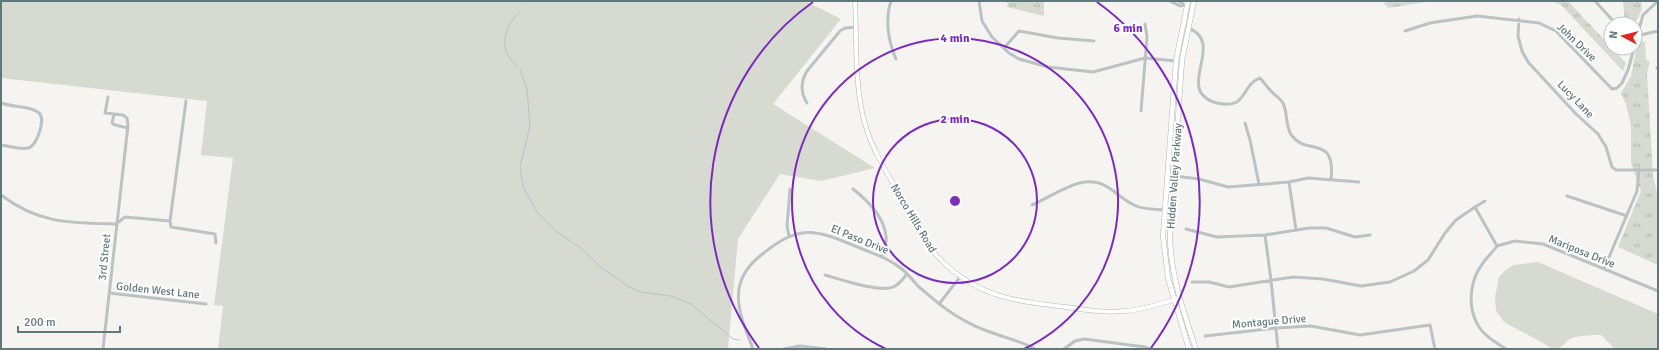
<svg xmlns="http://www.w3.org/2000/svg" width="1659" height="350" font-family="Signika,sans-serif">
  <style>
    .grass { fill: #d6dad0 }
    .park { fill: url(#park-tufts) }
    .lines { fill: none; stroke-linecap: round; stroke-linejoin: round }
    .stream { stroke: #b2c5c5; stroke-width: 1 }
    .secondary-casing { stroke: #aeb6b8; stroke-width: 5 }
    .primary-casing { stroke: #afb6b8; stroke-width: 5.5 }
    .street { stroke: #bbc2c4; stroke-width: 3 }
    .secondary { stroke: #fff; stroke-width: 4 }
    .primary { stroke: #fff; stroke-width: 4.5 }
    .ring { fill: none; stroke: #7b2cbf; stroke-width: 2 }
    .labels { text-anchor: middle; stroke-width: 4; stroke-linejoin: round; paint-order: stroke }
    .street-label { font-size: 11px; fill: #60777c; stroke: #fff }
    .centre { fill: #7b2cbf; stroke: #fff; stroke-width: 2 }
    .ring-label { font-size: 12px; text-anchor: middle; font-weight: bold; fill: #7b2cbf; stroke: #fff; stroke-width: 4; stroke-linejoin: round; paint-order: stroke }
  </style>
  <defs>
    <pattern id="park-tufts" width="24" height="20" patternUnits="userSpaceOnUse"><rect width="24" height="20" fill="#d6dad0"/><path d="M3 7l-1-3M5 7V3M7 7l1-3M15 17l-1-3M17 17v-4M19 17l1-3" fill="none" stroke="#b1b6ae"/></pattern>
  </defs>
  <rect width="100%" height="100%" fill="#f5f4f1"/>
  <!-- grass -->
  <path class="grass" d="M1,1H805L841,19L773,104L875,168L821,181L780,174L738,239L728,349H218L223,306L214,305L233,158L201,155L207,101L1,78Z
    M1538,262L1658,314V349H1615L1601,335C1591,335 1582,335 1572,338C1565,341 1562,349 1554,349L1504,322L1496,311L1495,297L1499,277L1507,269L1514,265Z"/>
  <!-- park -->
  <path class="park" d="M999,1H1044V16L1007,7L1008,3Z
    M1395,1H1432L1389,8L1383,3Z
    M1552,1H1568L1626,63L1623,71L1561,5Z
    M1623,1H1641L1642,9L1635,24H1625Z
    M1638,39L1645,42L1646,60L1650,62L1647,73L1653,175L1658,198V265L1618,247L1641,191L1631,163V126L1626,104L1621,93L1631,76Z"/>
  <g class="lines">
    <!-- stream -->
    <path class="stream" d="M522,2L523,1
      M517,66C497,49 504,29 519,12
      M520,70L527,89L530,126L520,167L523,187L538,213L557,232L581,248L602,268L629,287L641,292L671,296L691,304L733,339L739,340"/>
    <defs>
      <path id="secondary" d="M855,1C857,42 854,85 865,124C872,149 886,171 898,192C911,215 922,243 942,261C978,297 1018,302 1066,307C1085,310 1104,313 1124,311C1142,310 1161,304 1179,298"/>
      <path id="primary" d="M1188,1L1176,61L1163,236L1168,278L1189,349
        M1194,1L1182,60L1170,238C1171,277 1184,313 1196,349"/>
    </defs>
    <!-- secondary casing -->
    <use href="#secondary" class="secondary-casing"/>
    <!-- primary casing -->
    <use href="#primary" class="primary-casing"/>
    <!-- street -->
    <path class="street" d="M891,1C885,19 888,41 896,59
      M979,1L982,21L992,37L1009,53L1019,59L1048,67L1093,72L1145,58L1176,61
      M1170,1L1180,6L1183,5L1187,6
      M1178,1L1182,3L1183,5
      M1595,1L1616,24
      M1519,19L1518,36L1522,51L1528,62L1576,114L1598,134L1606,147L1612,167L1616,170H1658
      M1188,28C1220,39 1190,75 1201,93C1205,98 1211,102 1217,103C1249,110 1240,85 1260,78C1264,82 1266,86 1270,90C1274,95 1280,98 1283,103C1288,113 1285,127 1292,136C1307,156 1336,134 1331,180
      M1405,31L1430,23L1477,16L1539,23L1556,31L1612,89L1617,88L1622,83L1628,70L1634,48
      M1636,36L1658,31
      M1635,43L1643,15L1658,1
      M1004,48L1019,31L1058,38L1094,41
      M1657,68L1658,69
      M1,103C11,107 32,106 39,113C46,119 37,146 28,148C21,150 9,146 1,145
      M807,103C800,92 801,81 807,71L840,31L845,28L857,27
      M1141,111L1147,37L1145,24
      M114,114L112,123L115,125L128,128
      M1245,123L1250,140L1259,184
      M1174,176L1199,179L1228,187L1289,182L1308,178L1359,182
      M1289,182L1296,230
      M853,189C867,200 884,217 886,236C887,243 884,251 882,257
      M1,195C39,224 71,223 116,224
      M1567,196L1627,216
      M1032,205C1044,200 1068,185 1080,183C1107,177 1113,195 1134,205C1144,210 1154,209 1165,210
      M1475,207L1497,246
      M170,221L171,227L215,234L216,243
      M116,224L125,217L170,221L186,101
      M1186,229L1217,237L1265,235L1309,228H1326L1355,237L1370,235
      M1265,235L1271,280L1278,349
      M789,236L787,226L790,189
      M1497,246L1515,241L1543,244L1658,291
      M1497,246C1493,252 1487,257 1483,263C1469,281 1467,308 1479,327C1485,337 1497,343 1506,349
      M1604,269L1637,191L1639,169
      M825,275C839,279 880,293 893,287C899,285 903,279 907,274
      M1192,282H1209L1229,287L1293,277L1323,279L1361,286L1390,282L1414,271L1428,260L1445,233L1456,220L1475,207L1485,201
      M109,293L206,304
      M939,304L960,277
      M1205,336L1276,328L1311,326L1360,335L1430,325L1435,349
      M103,349L128,125L127,118L123,115L105,113L108,97
      M753,349C740,315 725,284 760,256C801,222 816,230 860,248C875,254 890,259 903,270C909,275 914,282 919,287C931,297 942,307 955,315C966,322 978,328 990,332C1006,338 1021,341 1035,349
      M784,349L800,346L826,349
      M1064,349L1075,341L1084,339L1145,347L1150,349"/>
    <!-- secondary -->
    <use href="#secondary" class="secondary"/>
    <!-- primary -->
    <use href="#primary" class="primary"/>
  </g>
  <!-- distance rings -->
  <g class="ring">
    <circle cx="955" cy="201" r="82"/>
    <path d="M886 349A163 163 0 1 1 1024 349"/>
    <path d="M759 348A245 245 0 0 1 813 2M1097 2A245 245 0 0 1 1151 348"/>
  </g>
  <g class="labels">
    <!-- street labels -->
    <g class="street-label">
      <text transform="translate(1577 42) rotate(44)" y="4">John Drive</text>
      <text transform="translate(1576 99) rotate(46)" y="4">Lucy Lane</text>
      <text transform="translate(1174 176) rotate(-86)" y="4">Hidden Valley Parkway</text>
      <text transform="translate(914 218) rotate(59)" y="4">Norco Hills Road</text>
      <text transform="translate(860 239) rotate(22)" y="4">El Paso Drive</text>
      <text transform="translate(1582 251) rotate(22)" y="4">Mariposa Drive</text>
      <text transform="translate(104 257) rotate(-84)" y="4">3rd Street</text>
      <text transform="translate(158 290) rotate(6)" y="4">Golden West Lane</text>
      <text transform="translate(1269 321) rotate(-5)" y="4">Montague Drive</text>
    </g>
  </g>
  <circle cx="955" cy="201" r="6" class="centre"/>
  <g class="ring-label">
    <text x="1128" y="32">6 min</text>
    <text x="955" y="42">4 min</text>
    <text x="955" y="123">2 min</text>
  </g>
  <!-- border -->
  <rect width="1659" height="350" fill="none" stroke="#60777c" stroke-width="4"/>
  <!-- north arrow -->
  <g transform="translate(1623 36) rotate(277)"><circle r="19" fill="#ffffff" stroke="#bfc9cb"/>
  <path d="M0-3L7 15L0 10L-7 15Z" fill="#e42325"/>
  <text y="-6" font-size="11" font-weight="bold" text-anchor="middle" fill="#60777c">N</text>
  </g>
  <!-- scale -->
  <path d="M18 326v6h102v-6" fill="none" stroke="#60777c" stroke-width="2"/>
  <text x="24" y="326" font-size="12" fill="#60777c" stroke="#ffffff" stroke-width="3" paint-order="stroke">200 m</text>
</svg>
